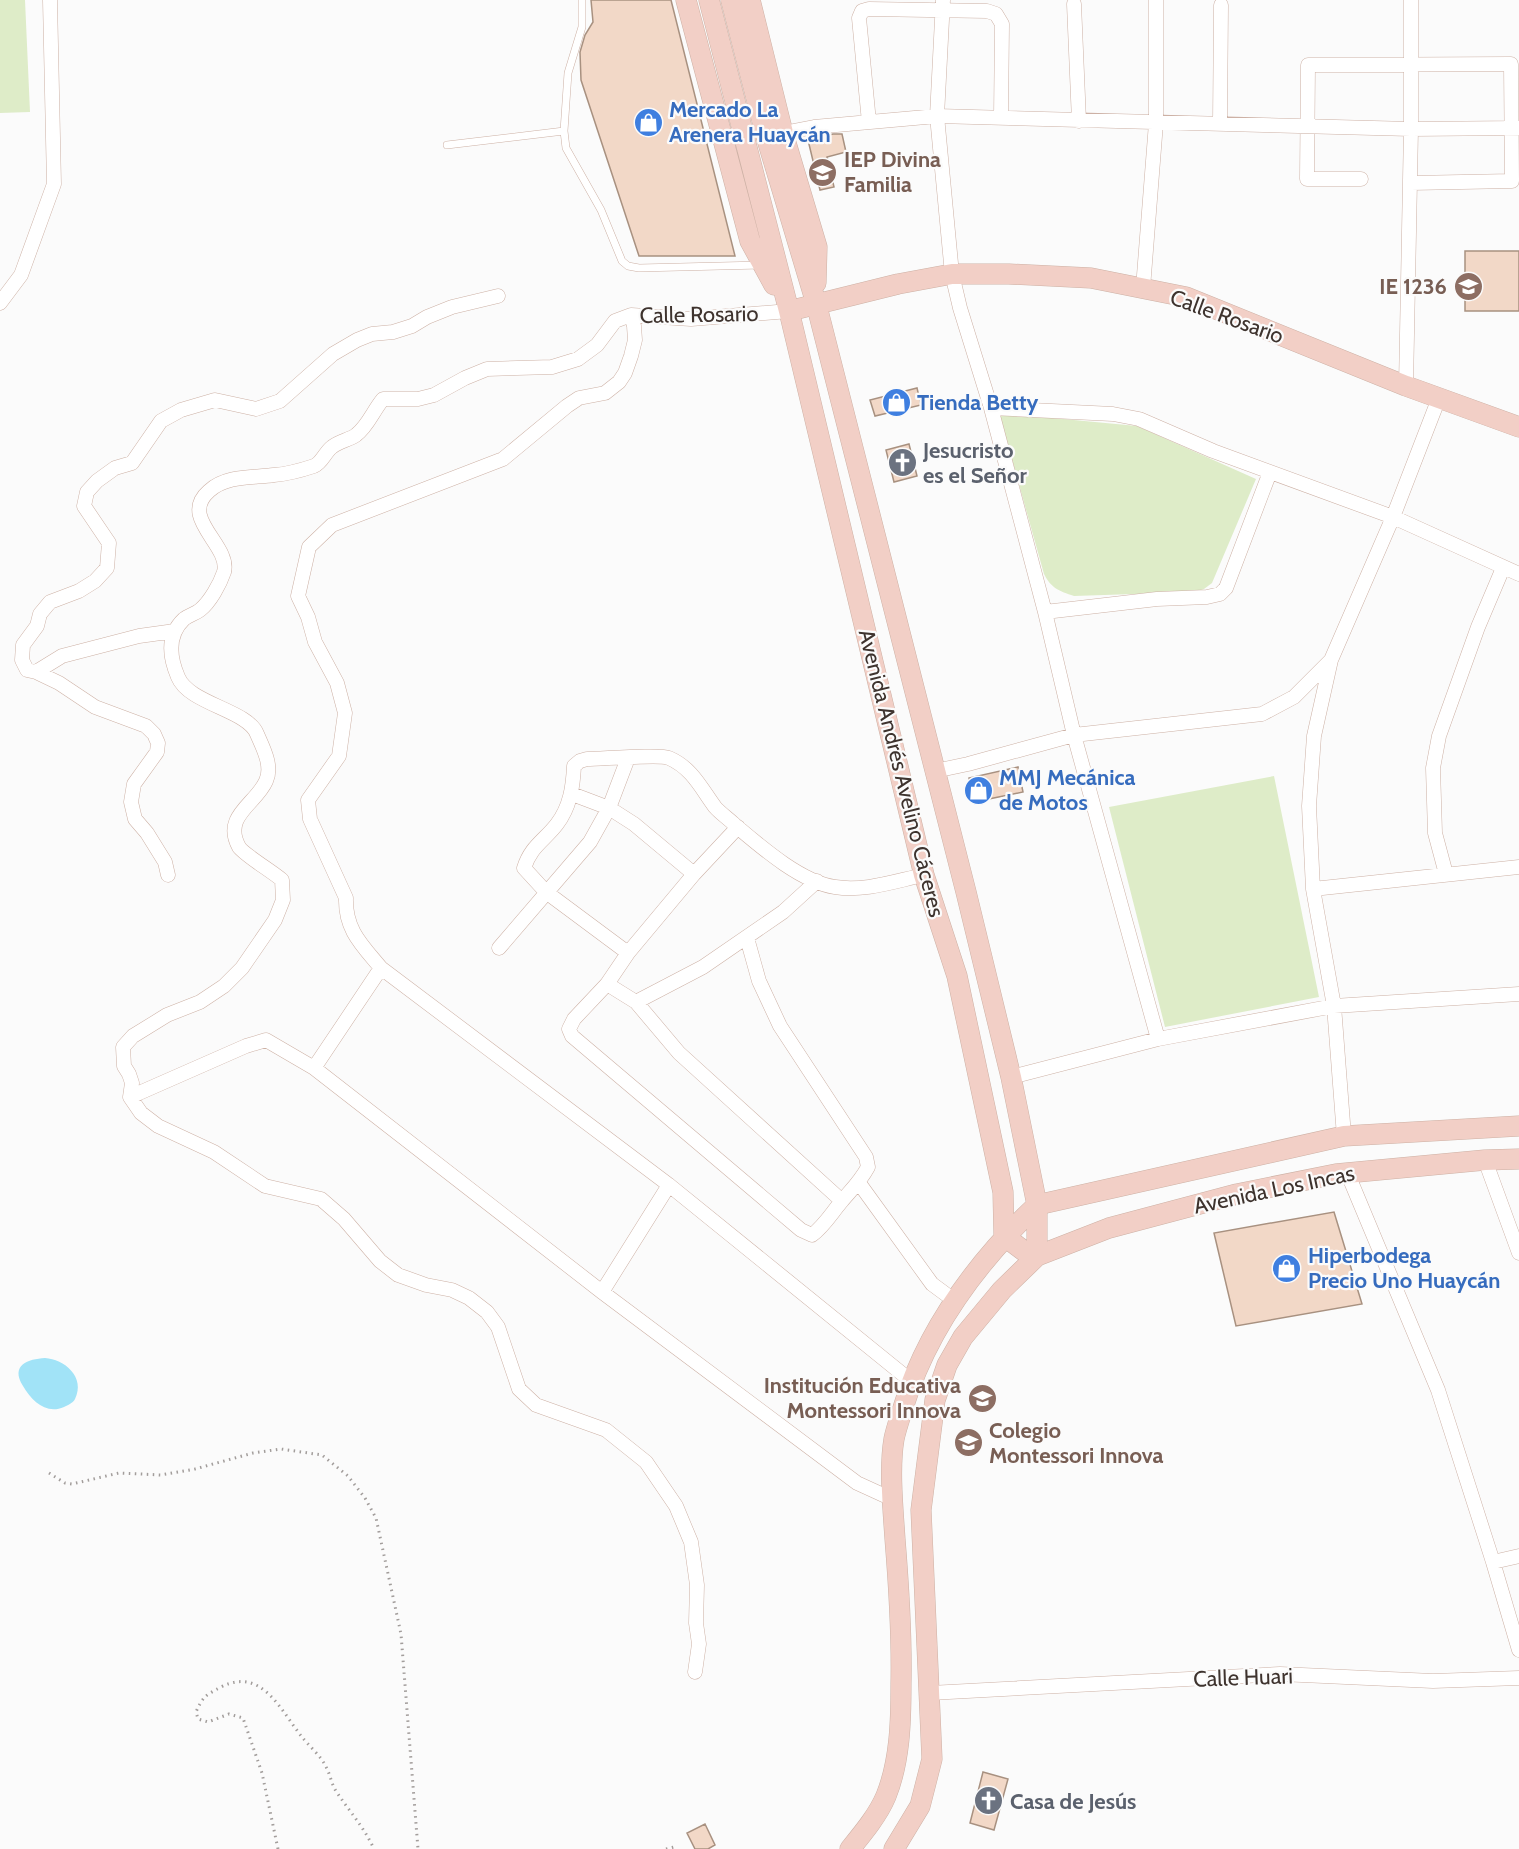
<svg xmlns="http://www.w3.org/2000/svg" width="1519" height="1849" font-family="Cabin,sans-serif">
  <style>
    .green { fill: #deecc8 }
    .water { fill: #a1e3f7 }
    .building { fill: #f2d8c7; stroke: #a89180; stroke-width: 1.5 }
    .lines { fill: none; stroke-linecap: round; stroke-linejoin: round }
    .lane-casing { stroke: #cdb1a5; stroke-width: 8 }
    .street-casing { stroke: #cdb1a5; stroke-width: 15 }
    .secondary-casing { stroke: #cdb1a5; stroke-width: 21 }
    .path { stroke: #a29d9b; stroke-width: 3; stroke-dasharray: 1.5 4.5; stroke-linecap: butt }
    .lane { stroke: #fff; stroke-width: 7 }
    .street { stroke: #fff; stroke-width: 14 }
    .secondary { stroke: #f2cfc6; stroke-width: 20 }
    .labels { text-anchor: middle; stroke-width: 4.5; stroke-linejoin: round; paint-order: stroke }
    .shop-label { font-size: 22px; font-weight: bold; fill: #366cbe; stroke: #fbfbfb; text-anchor: start }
    .education-label { font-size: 22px; font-weight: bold; fill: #785e54; stroke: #fbfbfb; text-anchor: start }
    .street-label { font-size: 22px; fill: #3e332e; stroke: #fbfbfb }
    .worship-label { font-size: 22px; font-weight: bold; fill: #5b616d; stroke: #fbfbfb; text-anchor: start }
  </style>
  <rect width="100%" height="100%" fill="#fbfbfb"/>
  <!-- green -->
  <path class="green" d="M0,0H25L30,112L0,113Z
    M999,413L1137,426L1256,479L1212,583L1204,589L1195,592L1074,596C1059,591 1051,588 1044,574Z
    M1274,776L1319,997L1165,1027L1109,807Z"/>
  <!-- water -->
  <path class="water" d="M45,1358C64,1359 86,1377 75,1399C73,1403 68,1405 64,1407C46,1415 32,1401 23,1386C10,1365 28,1359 45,1358Z"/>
  <!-- building -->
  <path class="building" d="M591,0H671L735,256H639L581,80L580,52L585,35L593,22Z
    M833,134H842L846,152L827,157L834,187L820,190L808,140Z
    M1465,251H1519V311H1465Z
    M917,388L921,405L875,416L870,400Z
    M909,444L917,476L894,482L886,450Z
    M1018,767L1023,792L974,802L969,778Z
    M1334,1212L1362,1304L1236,1326L1214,1233Z
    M983,1772L1008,1779L994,1830L970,1823Z
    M705,1824L715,1845L708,1849H695L687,1833Z"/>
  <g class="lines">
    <defs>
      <path id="lane" d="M582,0V27L568,73L564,131L566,148L601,210L622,261L628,266L639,268L761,265
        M447,145L564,131"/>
      <path id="street" d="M943,0L937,116L952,274L960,308L991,408L1045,612L1074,735L1158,1039
        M1074,4L1079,121
        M869,122L859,18L862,11L869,9L987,11L996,14L1002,24L1001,118
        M1220,124L1221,5
        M783,133L814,127L937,116L1411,129L1519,128
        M1361,179H1307L1308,65L1511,64L1512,181L1411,183
        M1143,288L1156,123V0
        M0,303L21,275L54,184L50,0
        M631,315L634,326L635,340L631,356L625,373L619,382L605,393L579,398L567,406L503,459L332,525L309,547L298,596L308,617L315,642L337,683L345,713L339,756L308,800L310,819L346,898C345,930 362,945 381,968L669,1185L911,1381
        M1406,386L1411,129V0
        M991,408L1113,414L1139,419L1213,451L1393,517L1519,574
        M1045,612L1157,599L1207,597L1220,594L1226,588L1270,472
        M175,631L139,636L62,656L36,672L27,670L22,660L23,645L37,626L40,614L50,602L79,591L95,581L107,568L109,543L84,506L87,492L97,481L115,468L132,463L161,421L181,410L215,400L256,409L280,401L333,354L357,340L372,334L393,332L412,326L427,317L452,307L498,296
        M36,672L59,683L95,707L146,726L154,734L158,743L157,752L134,784L131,802L135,819L147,833L165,862L168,875
        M935,771L968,764L1074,735L1262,714L1294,697L1331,660
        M572,794L609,808L634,824L694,874
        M738,827L694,874L628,953L607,984L574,1019L569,1029L572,1036L801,1230L812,1235C824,1226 831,1214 841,1202C851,1190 860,1182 868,1167L866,1157L780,1026L759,981L747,938
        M1446,874L1435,833L1433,768L1439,736L1478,627L1503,568
        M1313,889L1519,867
        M499,948L590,842L609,808L628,758
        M628,953L546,892L524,868C531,846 544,841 557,824C570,807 573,787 574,766L580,761L587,759C601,759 660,754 669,758C692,768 701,788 715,807C720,813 729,819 735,825C761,847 801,882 835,887C864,892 895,881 924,875
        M607,984L636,1002L679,1053L842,1201
        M636,1002L703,967L783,912L817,881
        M314,1068L381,968
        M1011,1077L1158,1039L1334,1006L1519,994
        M130,1097L246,1046L266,1040L314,1068L602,1292L857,1483L892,1499
        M1344,1136L1334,1006L1313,889L1309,806L1314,736L1331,660L1393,517L1439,398
        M1485,1160L1519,1253
        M1347,1172L1438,1390L1493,1562L1519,1650
        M859,1183L932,1284L955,1301
        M602,1292L669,1185
        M1493,1562L1519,1556
        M695,1672L699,1644L696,1623L697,1585L691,1542L676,1506L646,1462L606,1430L536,1405L519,1389L498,1327L487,1312L469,1298L452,1290L426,1285L398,1275L380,1261L344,1219L321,1199L265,1186L214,1152L158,1126L141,1113L130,1097L132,1083L129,1074L124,1066L123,1047L133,1036L167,1015L200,1002L224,986L242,968L275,920L283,900L282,880C273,872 243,854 239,847C222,816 256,804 266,781C273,766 263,748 257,734C248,710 189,704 178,677C169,656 167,635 184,619C189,615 195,614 200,610C210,602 220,584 224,572C231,545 178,518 209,491C226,475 253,478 274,475C287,474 302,470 314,466C322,463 325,452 332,447C339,441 349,440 356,435C368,426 373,411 383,399H418L434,395L465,378L487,369L552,367L578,359L597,345L615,321L631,315L691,319L789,311
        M930,1693L1280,1674L1433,1681L1519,1678"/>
      <path id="secondary" d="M686,0L750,241L774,285
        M709,0L789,311L924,875L957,976L1003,1192L1004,1236L1024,1251L1037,1256
        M731,0L766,136L816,303L966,892L1011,1077L1037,1205V1256L1002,1290L963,1337L947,1365L935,1400L921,1510L932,1759L920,1806L894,1849
        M750,0L783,133L817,247L816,283
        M789,311L898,284L952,274H1009L1091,278L1186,297L1406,386L1519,427
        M1037,1205L1344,1136L1519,1126
        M1037,1256L1109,1228L1237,1194L1336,1174L1485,1160L1519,1159
        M850,1849C863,1833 878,1815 886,1796C900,1761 901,1722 901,1684C902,1635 899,1588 895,1539C893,1509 889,1468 894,1439C896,1429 900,1418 903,1408C927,1329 977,1262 1037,1205"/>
    </defs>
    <!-- lane casing -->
    <use href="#lane" class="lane-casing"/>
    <!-- street casing -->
    <use href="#street" class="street-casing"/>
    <!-- secondary casing -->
    <use href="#secondary" class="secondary-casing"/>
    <!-- path -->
    <path class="path" d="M49,1473L65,1483L72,1484L119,1473L161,1475L195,1469L253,1453L281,1449L322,1455L348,1476L365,1498L376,1518L401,1634L418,1849
      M278,1849L262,1773L243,1718L229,1714L208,1722L198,1719L196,1712C203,1696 206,1695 221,1687C262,1666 281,1711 302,1737C309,1746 320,1755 325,1765C330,1773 331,1783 336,1791C349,1811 364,1827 374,1849
      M666,1849L674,1847L675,1849"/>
    <!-- lane -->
    <use href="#lane" class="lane"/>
    <!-- street -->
    <use href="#street" class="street"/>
    <!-- secondary -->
    <use href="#secondary" class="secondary"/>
  </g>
  <!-- icons -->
  <defs>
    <symbol id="shop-disc" viewBox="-11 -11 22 22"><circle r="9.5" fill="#3f7fe0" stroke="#fbfbfb"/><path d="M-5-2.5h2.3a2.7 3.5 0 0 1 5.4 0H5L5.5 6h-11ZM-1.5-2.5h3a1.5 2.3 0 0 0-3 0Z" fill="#fff"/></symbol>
    <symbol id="school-disc" viewBox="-11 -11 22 22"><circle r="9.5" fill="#8d6e63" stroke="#fbfbfb"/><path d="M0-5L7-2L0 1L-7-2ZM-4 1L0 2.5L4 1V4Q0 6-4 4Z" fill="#fff"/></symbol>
    <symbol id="church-disc" viewBox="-11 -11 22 22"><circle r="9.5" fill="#6b7280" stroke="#fbfbfb"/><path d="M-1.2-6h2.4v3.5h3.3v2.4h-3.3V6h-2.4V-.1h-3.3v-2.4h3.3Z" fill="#fff"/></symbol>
  </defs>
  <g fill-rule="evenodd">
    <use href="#shop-disc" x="632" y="106" width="33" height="33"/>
    <use href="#school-disc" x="806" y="156" width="33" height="33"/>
    <use href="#school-disc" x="1452" y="270" width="33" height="33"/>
    <use href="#shop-disc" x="880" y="386" width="33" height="33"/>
    <use href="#church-disc" x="886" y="446" width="33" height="33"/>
    <use href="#shop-disc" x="962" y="774" width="33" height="33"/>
    <use href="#shop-disc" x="1270" y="1252" width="33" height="33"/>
    <use href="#school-disc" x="966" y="1382" width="33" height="33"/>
    <use href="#school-disc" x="952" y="1426" width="33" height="33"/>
    <use href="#church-disc" x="972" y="1784" width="33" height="33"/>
  </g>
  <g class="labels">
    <!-- shop labels -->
    <g class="shop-label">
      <text x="669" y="117">Mercado La<tspan x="669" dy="25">Arenera Huaycán</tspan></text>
      <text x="917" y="410">Tienda Betty</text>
      <text x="999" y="785">MMJ Mecánica<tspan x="999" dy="25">de Motos</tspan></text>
      <text x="1308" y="1263">Hiperbodega<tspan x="1308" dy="25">Precio Uno Huaycán</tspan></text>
    </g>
    <!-- education labels -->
    <g class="education-label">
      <text x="844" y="167">IEP Divina<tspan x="844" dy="25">Familia</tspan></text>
      <text x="1447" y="294" text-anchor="end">IE 1236</text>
      <text x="961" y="1393" text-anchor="end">Institución Educativa<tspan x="961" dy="25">Montessori Innova</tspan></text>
      <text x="989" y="1438">Colegio<tspan x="989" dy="25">Montessori Innova</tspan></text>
    </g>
    <!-- street labels -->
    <g class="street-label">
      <text transform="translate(699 314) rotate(-1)" y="8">Calle Rosario</text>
      <text transform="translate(1227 316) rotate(20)" y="8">Calle Rosario</text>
      <text transform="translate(902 773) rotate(76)" y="8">Avenida Andrés Avelino Cáceres</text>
      <text transform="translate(1274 1189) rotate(-12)" y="8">Avenida Los Incas</text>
      <text transform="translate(1243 1677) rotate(-2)" y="8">Calle Huari</text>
    </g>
    <!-- worship labels -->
    <g class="worship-label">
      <text x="923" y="458">Jesucristo<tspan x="923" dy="25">es el Señor</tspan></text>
      <text x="1010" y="1809">Casa de Jesús</text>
    </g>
  </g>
</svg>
